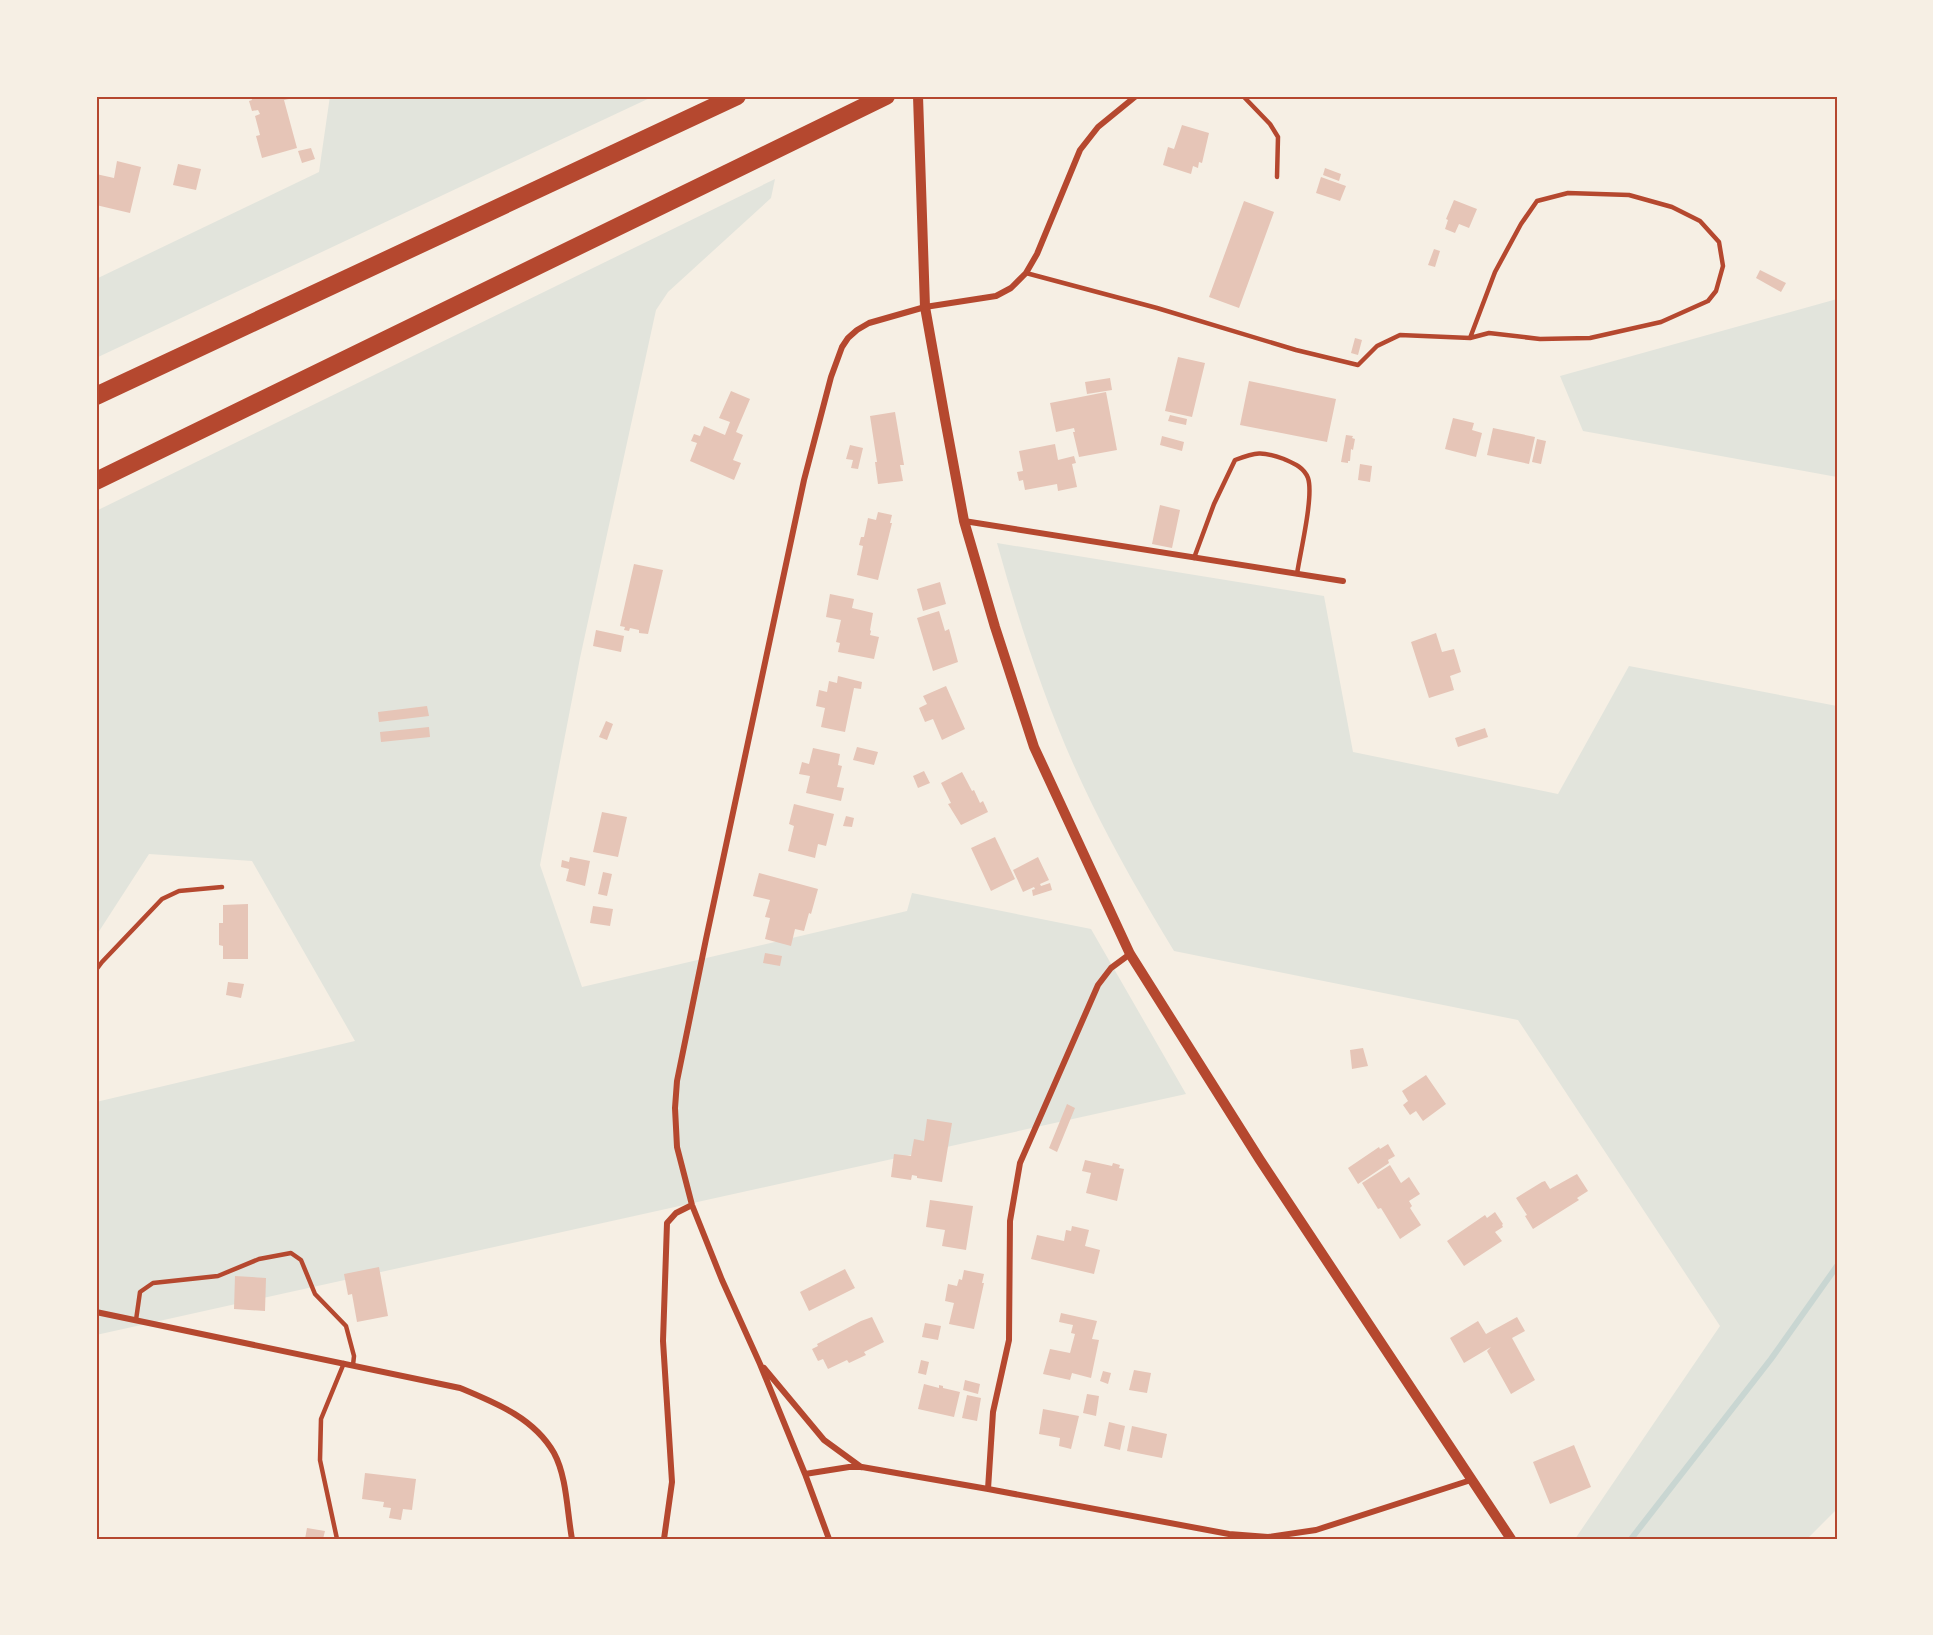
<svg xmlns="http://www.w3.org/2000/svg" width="1933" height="1635" font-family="'PT Sans',sans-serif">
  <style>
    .green { fill: #e2e4dc }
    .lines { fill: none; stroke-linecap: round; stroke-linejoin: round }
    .stream { stroke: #c9d6d2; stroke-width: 6 }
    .building { fill: #e6c5b7 }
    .service { stroke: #b5482f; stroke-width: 4.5 }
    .minor { stroke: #b5482f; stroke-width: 6 }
    .tertiary { stroke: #b5482f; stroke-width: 10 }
    .motorway { stroke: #b5482f; stroke-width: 18 }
    .neatline { fill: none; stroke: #b5482f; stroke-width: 2 }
  </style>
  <rect width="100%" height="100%" fill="#f6efe4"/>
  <!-- green -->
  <path class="green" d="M330,96H654L96,358V279L319,172Z
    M775,179L771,198L668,292L656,310L580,658L540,865L582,987L907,911L912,893L1091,929L1186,1094L96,1335V1102L355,1041L252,861L149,854L96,936V511Z
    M1837,299V477L1583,431L1560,376Z
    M997,543L1324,596L1353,752L1558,794L1629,666L1837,706V1509L1807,1539H1575L1720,1326L1518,1020L1174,951C1145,903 1117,855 1092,804C1051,721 1022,633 997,543Z"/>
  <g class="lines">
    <!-- stream -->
    <path class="stream" d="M1631,1539L1771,1359L1837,1266"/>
  </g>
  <!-- building -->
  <path class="building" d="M251,96H288L289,99L284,100L297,148L262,158L256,136L260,135L255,116L260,114L258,110L252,111L249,101L252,100Z
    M1182,125L1209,133L1202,163L1199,162L1198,168L1193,166L1191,174L1163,165L1168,147L1174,149Z
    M311,148L315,159L302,163L298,151Z
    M117,161L141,167L130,213L96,205V174L114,178Z
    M178,164L201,169L196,190L173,185Z
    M1325,168L1341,174L1339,181L1323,175Z
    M1321,177L1346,186L1340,201L1316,193Z
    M1454,200L1477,209L1469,228L1459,224L1455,233L1445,229L1448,220L1446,219Z
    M1244,201L1274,212L1239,308L1209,297Z
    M1434,249L1440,251L1435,267L1428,265Z
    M1760,270L1786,283L1781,292L1756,278Z
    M1355,338L1362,340L1358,355L1351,353Z
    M1178,357L1205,363L1192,417L1165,411Z
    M1110,378L1112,390L1087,394L1085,382Z
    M1249,381L1336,399L1327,442L1240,425Z
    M731,391L750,399L736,432L743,435L733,460L741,463L734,480L690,461L697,443L691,441L694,434L700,436L704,426L725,435L730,422L719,418Z
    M1106,392L1117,450L1079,457L1073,432H1075L1074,428L1056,432L1050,403Z
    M895,412L904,465H900L903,481L878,484L875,462H877L870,416Z
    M1170,415L1187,419L1186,425L1168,421Z
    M1453,418L1474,423L1472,430L1482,433L1476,457L1445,449Z
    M1493,428L1535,437L1529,464L1487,455Z
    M1346,435L1353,436L1352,438L1355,439L1353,450L1351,449L1350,461H1348V463L1341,462Z
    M1162,436L1184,442L1182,451L1160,445Z
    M1537,439L1546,441L1541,464L1532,462Z
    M1055,444L1058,460L1074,456L1076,463L1072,464L1077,487L1058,491L1057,484L1025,490L1023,480L1019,481L1017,472L1023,471L1019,451Z
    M850,445L863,448L858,469L851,468L853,460L846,459Z
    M1360,464L1372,466L1370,482L1358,480Z
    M1160,505L1180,510L1172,548L1152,544Z
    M878,512L892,515L890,523H892L878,580L857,575L863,546L859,545L861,537H864L868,518L876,520Z
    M634,564L663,570L648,634L639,633V630L630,628L629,631L624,630L625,627L620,626Z
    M940,582L946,604L923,611L917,589Z
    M830,594L854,599L852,608L873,613L870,630L871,631L870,635L879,637L874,659L838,652L840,643L836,642L841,620L826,617Z
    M939,611L945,631L949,629L958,662L933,671L917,618Z
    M596,630L624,636L621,652L593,646Z
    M1436,633L1442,652L1454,649L1461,672L1450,676L1454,690L1429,698L1411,642Z
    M838,676L862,682L861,689L854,688L845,732L821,727L825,708L816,706L819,690L827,692L829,681L837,683Z
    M946,686L965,729L942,740L933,719L925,722L919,708L927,704L923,696Z
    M427,706L429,716L379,722L378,712Z
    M606,721L613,724L607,740L599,737Z
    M429,727L430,737L381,742L380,732Z
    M1485,728L1488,737L1458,747L1455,738Z
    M857,747L878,752L874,765L853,760Z
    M813,748L840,754L838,765L842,766L837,787L844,788L841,801L806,793L810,776L799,774L802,762L809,764Z
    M924,771L930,783L918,788L913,776Z
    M962,772L972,791L974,790L980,803L983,801L988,812L961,825L948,804L951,803L941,783Z
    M794,804L834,814L826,846L818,844L815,858L788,851L794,826L789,824Z
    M602,812L627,817L618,857L593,852Z
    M846,816L854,818L852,827L843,826Z
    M995,837L1015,879L991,891L971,848Z
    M570,857L590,861L585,886L566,881L569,869L561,867L562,860L569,862Z
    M1038,857L1049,880L1040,884L1041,886L1050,883L1052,890L1033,896L1032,890L1035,889L1034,887L1023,892L1013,870Z
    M603,872L612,874L607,896L598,894Z
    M759,873L818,889L811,914L809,913L804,931L795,929L791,946L765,939L770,918L765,917L770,900L753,896Z
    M248,904V959H223V946L219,945V923H223V905Z
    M593,906L613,909L610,926L590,923Z
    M765,953L782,956L780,966L763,963Z
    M228,982L244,984L241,998L226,995Z
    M1363,1048L1368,1066L1352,1069L1350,1050Z
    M1426,1075L1446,1104L1423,1121L1416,1111L1410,1115L1403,1105L1408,1101L1402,1091Z
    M1067,1104L1075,1108L1057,1152L1049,1148Z
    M927,1119L952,1123L942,1182L917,1178V1176L912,1175L911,1180L891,1177L894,1154L911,1156L914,1139L924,1141Z
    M1388,1144L1395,1156L1388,1160L1389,1163L1358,1184L1348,1168L1379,1147L1380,1149Z
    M1085,1160L1112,1166L1113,1163L1120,1165L1119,1168L1124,1169L1117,1201L1086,1193L1091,1173L1082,1171Z
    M1390,1165L1401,1183L1409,1177L1420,1194L1409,1201L1412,1206L1410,1208L1421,1225L1400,1239L1381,1208L1378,1209L1362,1183Z
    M1577,1174L1588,1191L1577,1198L1579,1200L1533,1229L1525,1216L1527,1215L1516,1198L1542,1182L1545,1181L1550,1189Z
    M930,1200L973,1206L966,1250L942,1246L945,1230L926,1227Z
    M1495,1212L1503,1224L1502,1225L1503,1227L1495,1232L1502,1241L1464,1266L1447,1241L1485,1215L1487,1218Z
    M1072,1226L1089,1230L1085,1246L1100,1250L1094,1274L1031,1259L1037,1235L1064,1241L1066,1230L1071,1231Z
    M379,1267L388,1316L357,1322L352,1294L348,1295L344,1274Z
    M845,1269L855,1288L809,1311L800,1292Z
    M964,1270L984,1274L982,1283H984L974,1329L949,1324L954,1303L945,1301L948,1284L957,1286L959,1279L962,1280Z
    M235,1276L266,1278L265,1311L234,1309Z
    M1061,1313L1097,1321L1092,1339L1099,1340L1091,1378L1072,1373L1070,1380L1043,1374L1050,1349L1070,1353L1075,1334L1071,1333L1073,1325L1059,1322Z
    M872,1317L884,1342L864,1352L866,1355L849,1363L847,1360L828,1369L823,1359L818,1361L812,1349L818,1346L817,1344L861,1321Z
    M1517,1317L1525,1331L1512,1338L1535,1380L1511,1394L1487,1351L1491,1347L1464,1363L1450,1338L1478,1321L1486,1334Z
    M925,1323L941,1326L938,1340L922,1337Z
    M921,1360L929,1362L926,1375L918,1373Z
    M1134,1370L1151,1373L1147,1393L1129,1390Z
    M1103,1371L1111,1373L1108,1384L1100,1381Z
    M965,1380L980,1384L978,1394L963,1390Z
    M924,1384L939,1388V1385L943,1386V1388L960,1392L954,1417L918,1409Z
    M1087,1394L1099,1396L1096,1416L1083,1413Z
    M967,1395L981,1398L977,1421L962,1418Z
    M1043,1409L1079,1416L1071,1449L1059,1446L1060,1438L1039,1434Z
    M1109,1422L1125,1426L1120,1450L1104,1446Z
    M1132,1426L1167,1434L1162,1458L1127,1451Z
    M1574,1445L1591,1487L1550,1504L1533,1462Z
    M365,1473L416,1479L412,1510L403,1509L401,1520L389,1518L391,1508L383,1507L384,1502L362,1499Z
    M307,1528L325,1531L323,1539H305Z"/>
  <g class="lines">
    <!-- service -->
    <path class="service" d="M1243,96L1270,124L1278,137L1277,177
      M1026,273L1157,308L1296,350L1358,365L1377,346L1400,335L1470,338L1489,333L1540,339L1590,338L1661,322L1708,301L1716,291L1723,266L1719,242L1700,221L1672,207L1629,195L1568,193L1537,201L1521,224L1495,272L1470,338
      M1194,558L1214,504L1235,460C1256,452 1262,451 1284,459C1293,463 1304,467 1308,478C1314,496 1300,553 1297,574
      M96,970L102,962L162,899L179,891L222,887
      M136,1320L140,1292L153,1283L218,1276L259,1259L291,1253L301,1260L315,1294L346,1326L354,1356L353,1365
      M337,1539L320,1460L321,1419L344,1363"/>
    <!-- minor -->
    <path class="minor" d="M964,521L1343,581
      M96,1312L460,1388C496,1403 534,1418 554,1453C567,1477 567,1512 572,1539
      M764,1368L824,1440L861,1467
      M805,1474L849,1467H862L988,1489L1229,1534L1268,1537L1316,1530L1471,1480
      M988,1489L993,1412L1009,1340L1010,1221L1020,1163L1098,985L1111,968L1130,954
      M664,1539L672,1482L663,1341L667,1223L676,1213L692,1205
      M829,1539L805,1474L760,1364L722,1280L692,1205L677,1147L675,1108L677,1081L706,939L804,480L831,377L842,347L848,338L857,330L869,323L925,307L996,296L1011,288L1026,273L1037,254L1080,150L1098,127L1136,96"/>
    <!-- tertiary -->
    <path class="tertiary" d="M918,96L925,307L945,419L964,521L995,627L1034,747L1130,954L1260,1160L1511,1539"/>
    <!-- motorway -->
    <path class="motorway" d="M96,396L737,96
      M96,481L886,96"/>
  </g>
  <!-- border -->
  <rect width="1933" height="1635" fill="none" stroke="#f6efe4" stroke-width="195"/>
  <rect x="98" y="98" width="1738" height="1440" class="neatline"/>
</svg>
